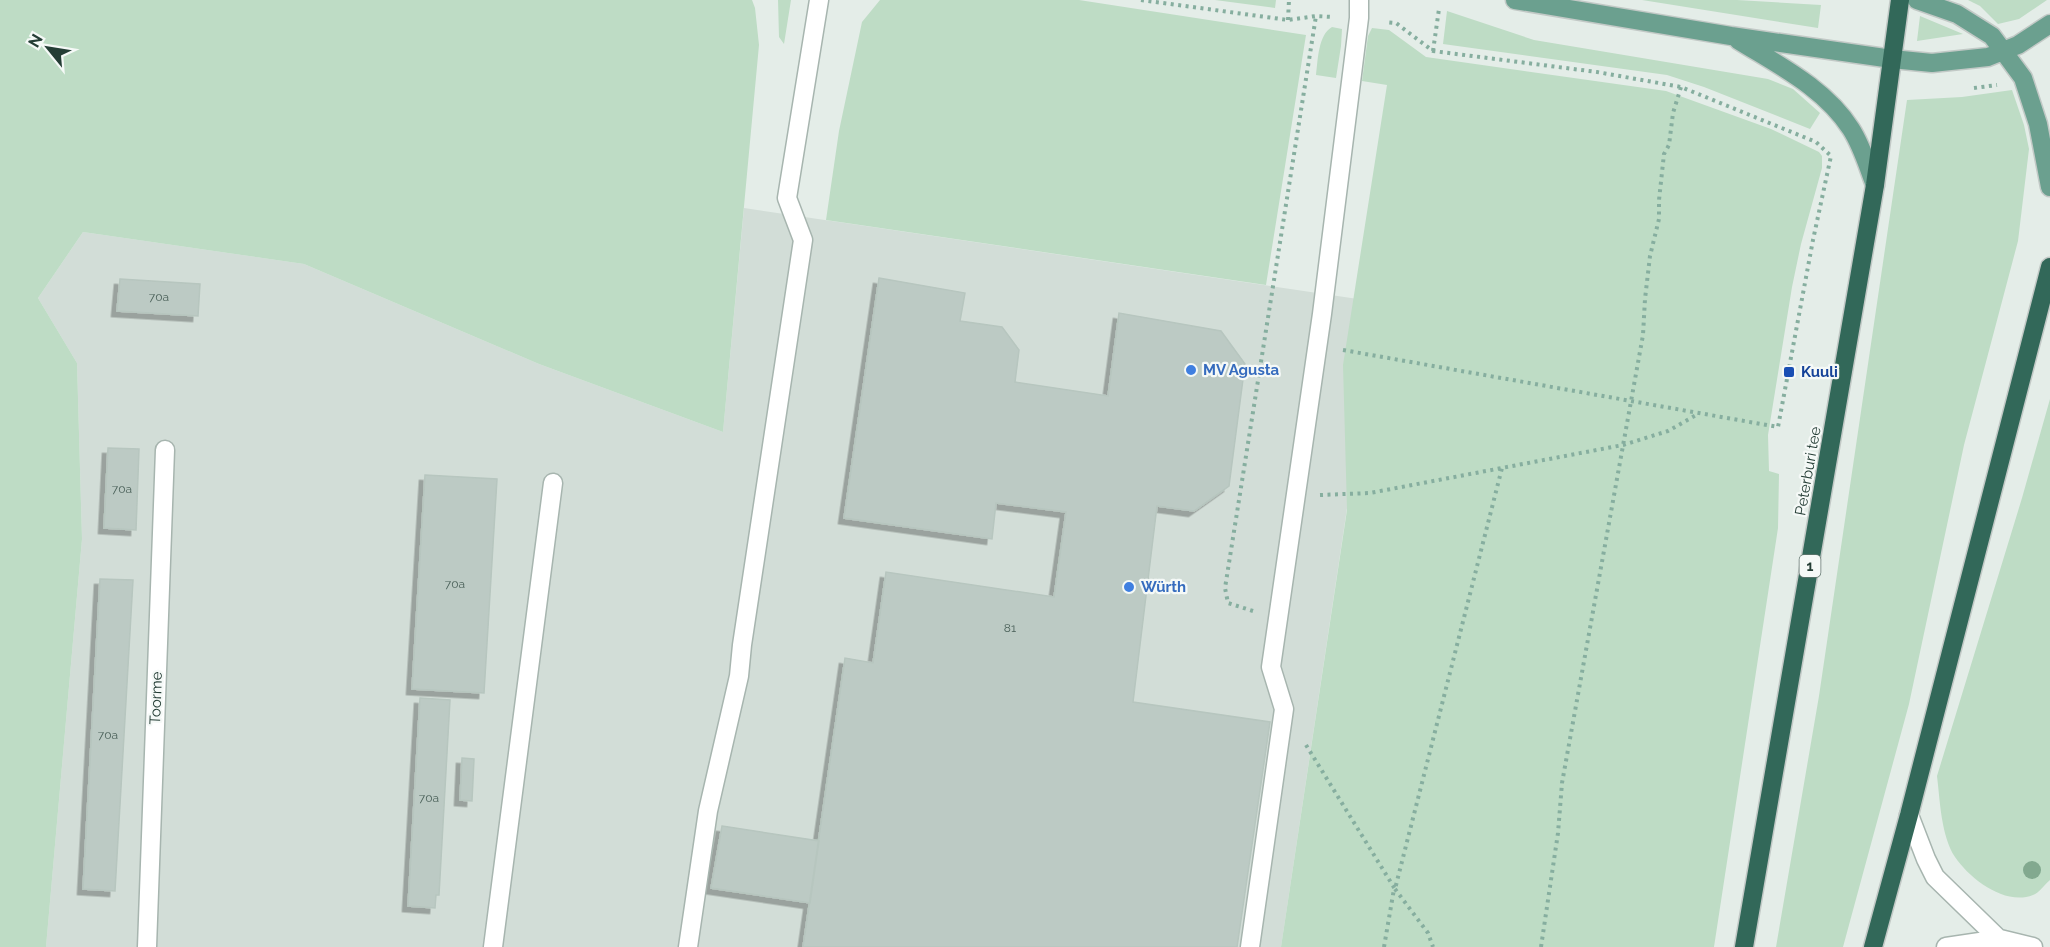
<svg xmlns="http://www.w3.org/2000/svg" width="2050" height="947" font-family="Raleway,sans-serif">
  <style>
    .built { fill: #d2ddd7 }
    .green { fill: #bedcc5 }
    .building { fill: #bccac4; stroke: #b7c6bf; stroke-width: 1.5; filter: url(#shadow) }
    .lines { fill: none; stroke-linecap: round; stroke-linejoin: round }
    .minor-casing { stroke: #a7b5af; stroke-width: 21 }
    .major-casing { stroke: #c2c9c6; stroke-width: 21 }
    .highway-casing { stroke: #c2c9c6; stroke-width: 21 }
    .path { stroke: #86ae9f; stroke-width: 4; stroke-dasharray: 3 4.5; stroke-linecap: butt }
    .minor { stroke: #fff; stroke-width: 18 }
    .major { stroke: #6ba08f; stroke-width: 18 }
    .highway { stroke: #326859; stroke-width: 18 }
    .tree { fill: #82a98f }
    .shop-dot { fill: #3f7fe0; stroke: #f5f9f7; stroke-width: 2 }
    .transit-dot { fill: #1a4fb4; stroke: #f5f9f7; stroke-width: 2 }
    .labels { text-anchor: middle; stroke-width: 4.5; stroke-linejoin: round; paint-order: stroke }
    .number-label { font-size: 12px; fill: #4a6059 }
    .shield { fill: #f5f9f7; stroke: #63756f; stroke-width: 1.5 }
    .shield-label { font-size: 14px; font-weight: bold; fill: #243d35 }
    .shop-label { font-size: 15px; font-weight: bold; fill: #366cbe; stroke: #f5f9f7; text-anchor: start }
    .transit-label { font-size: 15px; font-weight: bold; fill: #164399; stroke: #f5f9f7; text-anchor: start }
    .street-label { font-size: 15px; fill: #243d35; stroke: #f5f9f7 }
  </style>
  <defs>
    <filter id="shadow"><feDropShadow dx="-5.5" dy="5.5" stdDeviation="0" flood-color="#0004"/></filter>
  </defs>
  <rect width="100%" height="100%" fill="#e4ede8"/>
  <!-- built -->
  <path class="built" d="M744,208L1378,302L1281,947H46L82,539L77,363L38,298L83,232L304,264L539,364L723,432Z"/>
  <!-- green -->
  <path class="green" d="M0,0H752L755,8L759,45L723,432L539,364L304,264L83,232L38,298L77,363L82,539L46,947H0Z
    M778,0H791L784,44L779,37Z
    M880,0H1079L1306,35L1266,285L826,220L839,131L862,22Z
    M1215,0H1276L1275,8Z
    M1642,0H1737L1821,5L1818,28Z
    M1968,0H2047L2019,19L1998,24L1980,6Z
    M1447,11L1534,40L1768,79L1793,89L1820,113L1810,129L1704,87L1667,75L1443,44Z
    M1920,16L1963,34L1917,41Z
    M1332,27L1342,29L1341,46L1336,78L1316,75C1318,60 1318,35 1332,27Z
    M1372,28L1389,30L1426,57L1666,91L1771,129L1819,152L1822,156V168L1801,244L1792,287L1768,435L1769,471L1779,474L1778,528L1714,947H1281L1347,510L1343,365L1387,85L1362,81L1368,36Z
    M2012,90L2024,125L2029,149L2018,241L1964,445L1909,704L1843,947H1776L1819,696L1907,100L1962,97Z
    M2050,399V880C2045,884 2039,893 2033,895C2005,906 1970,879 1955,857C1941,836 1940,800 1937,776L2022,498Z"/>
  <!-- building -->
  <path class="building" d="M879,278L965,293L960,321L1002,327L1019,350L1015,382L1108,396L1119,313L1221,331L1245,364L1229,486L1194,511L1157,506L1133,702L1270,722L1237,947H803L845,658L873,663L886,572L1054,597L1066,512L996,503L992,539L844,518Z
    M120,279L200,284L198,316L117,311Z
    M108,448L139,449L136,530L104,528Z
    M425,475L497,479L484,693L412,689Z
    M100,579L133,580L115,891L83,889Z
    M420,698L450,700L439,895H436L435,908L408,906Z
    M462,758L474,759L472,801L460,800Z
    M722,826L819,841L810,903L711,888Z"/>
  <g class="lines">
    <defs>
      <path id="minor" d="M1909,815L1926,859L1935,877L2007,947
        M147,947L165,450
        M493,947L553,483
        M688,947L708,811L739,676L742,645L803,240L787,198L819,0
        M1250,947L1284,709L1271,667L1322,314L1359,18V0
        M1946,947L2000,939L2033,947"/>
      <path id="major" d="M1515,0L1731,36L1892,59L1932,63L1988,57L2018,45L2050,24
        M1917,0L1957,14L1992,36L2023,78L2038,124L2050,187
        M1738,40C1778,65 1825,88 1851,129C1862,146 1868,167 1875,185"/>
      <path id="highway" d="M1744,947L1875,185L1900,0
        M1873,947L1909,815L2050,267"/>
    </defs>
    <!-- minor casing -->
    <use href="#minor" class="minor-casing"/>
    <!-- major casing -->
    <use href="#major" class="major-casing"/>
    <!-- highway casing -->
    <use href="#highway" class="highway-casing"/>
    <!-- path -->
    <path class="path" d="M1141,0L1288,20L1316,16L1333,17
      M1288,20L1289,0
      M1433,51L1439,9
      M1974,88L1997,85
      M1343,350L1778,427L1813,240L1831,156L1816,142L1681,87L1597,72L1433,51L1396,23L1385,22
      M1320,495L1370,493L1623,445L1668,431L1698,414
      M1253,611L1228,603L1225,588L1316,16
      M1306,745L1395,889L1502,468
      M1395,889L1428,933L1433,947
      M1384,947L1394,889
      M1541,947L1558,833L1562,783L1643,335L1645,299L1650,256L1659,219V200L1664,154L1669,145L1673,113L1681,87"/>
    <!-- minor -->
    <use href="#minor" class="minor"/>
    <!-- major -->
    <use href="#major" class="major"/>
    <!-- highway -->
    <use href="#highway" class="highway"/>
  </g>
  <!-- trees -->
  <circle class="tree" cx="2032" cy="870" r="9"/>
  <!-- markers -->
  <g class="shop-dot">
    <circle cx="1191" cy="370" r="6"/>
    <circle cx="1129" cy="587" r="6"/>
  </g>
  <rect class="transit-dot" x="1783" y="366" width="12" height="12" rx="3"/>
  <g class="labels">
    <!-- number labels -->
    <g class="number-label">
      <text x="159" y="301">70a</text>
      <text x="122" y="493">70a</text>
      <text x="455" y="588">70a</text>
      <text x="1010" y="632">81</text>
      <text x="108" y="739">70a</text>
      <text x="429" y="802">70a</text>
    </g>
    <!-- shield labels -->
    <rect class="shield" x="1799.5" y="555" width="21" height="22" rx="4.5"/>
    <g class="shield-label">
      <text x="1810" y="571">1</text>
    </g>
    <!-- shop labels -->
    <g class="shop-label">
      <text x="1203" y="375">MV Agusta</text>
      <text x="1141" y="592">Würth</text>
    </g>
    <!-- transit labels -->
    <g class="transit-label">
      <text x="1801" y="377">Kuuli</text>
    </g>
    <!-- street labels -->
    <g class="street-label">
      <text transform="translate(1808 471) rotate(-80)" y="5">Peterburi tee</text>
      <text transform="translate(156 698) rotate(-88)" y="5">Toorme</text>
    </g>
  </g>
  <!-- north arrow -->
  <g transform="translate(48 48) rotate(300)" stroke="#f5f9f7" stroke-width="4.5" paint-order="stroke">
  <path d="M0-4.5L10 22L0 15L-10 22Z" fill="#243d35"/>
  <text y="-9" font-size="16" font-weight="bold" text-anchor="middle" fill="#243d35">N</text>
  </g>
</svg>
